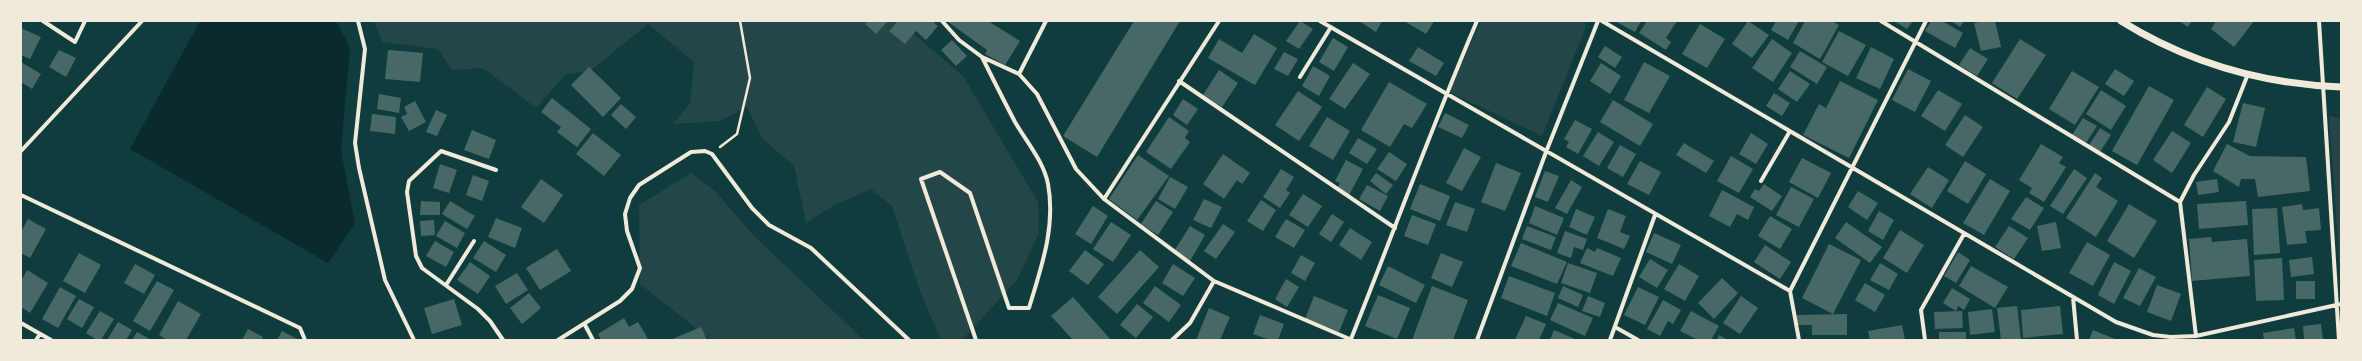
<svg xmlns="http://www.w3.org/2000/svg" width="2362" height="361" font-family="Overpass,sans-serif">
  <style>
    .green { fill: #244646 }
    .water { fill: #0a2a2b }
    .building { fill: #486865 }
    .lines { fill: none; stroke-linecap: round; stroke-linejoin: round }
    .path { stroke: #f1e9da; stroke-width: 2.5 }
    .minor { stroke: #f1e9da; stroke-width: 4 }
    .tertiary { stroke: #f1e9da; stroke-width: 7 }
  </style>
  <rect width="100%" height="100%" fill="#0f3d3e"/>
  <!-- green -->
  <path class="green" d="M374,21H899L963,76L1038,202L1039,233L1017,280L963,339L941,340L920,292L892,206L871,189L833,206L806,223L794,166L762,138L747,107L720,121L673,124L690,103L694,62L648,24L590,71L566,74L536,108L483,68L452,70L438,49L382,42Z
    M1481,21H1585L1586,27L1542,136L1449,92Z
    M2329,116L2341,118V284Z
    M691,173L715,191L755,237L864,340H711L640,284L639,205Z"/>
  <!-- water -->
  <path class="water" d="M200,21H336L350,48L341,151L355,223L328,263L130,149Z"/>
  <!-- building -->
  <path class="building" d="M868,21H888L876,34L865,24Z
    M898,21H932L938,26L926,40L916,31L905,44L889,31Z
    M947,21H988L1020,41L1005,65L985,54L987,50Z
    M1134,21H1180L1097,157L1063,136Z
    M1300,21L1313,29L1299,49L1286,41Z
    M1359,21H1382L1376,32Z
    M1404,21H1434L1426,34Z
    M1615,21H1641L1635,32Z
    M1647,21H1677L1666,38L1671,42L1666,50L1639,33Z
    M1748,21L1769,35L1752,58L1732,44Z
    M1776,21H1799L1788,40L1771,30Z
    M1805,21H1832L1839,25L1820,59L1793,43Z
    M1894,21H1913L1907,29Z
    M1931,21H1942L1963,33L1955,48L1925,31Z
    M1951,21H1964L1960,27Z
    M1984,21H1995L2001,47L1981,51L1974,23Z
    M2179,21H2192L2188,27Z
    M2216,21H2254L2234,47L2211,29Z
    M1700,24L1725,39L1707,68L1682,54Z
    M21,28L41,37L30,59L21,55Z
    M1839,31L1866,45L1848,76L1822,62Z
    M1254,34L1277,48L1255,85L1208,58L1219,39L1242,53Z
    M1333,38L1348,47L1334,71L1319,62Z
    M1772,39L1792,53L1773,82L1752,68Z
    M2020,39L2046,55L2017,99L1992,83Z
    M952,40L967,56L956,66L941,50Z
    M1605,46L1622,57L1615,68L1598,57Z
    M1418,47L1444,63L1436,76L1409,61Z
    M1871,47L1894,59L1880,89L1856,78Z
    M1970,48L1988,59L1977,76L1959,65Z
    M59,50L76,58L66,77L49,67Z
    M388,50L423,53L420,82L385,79Z
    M1800,51L1827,67L1817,84L1790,67Z
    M1284,52L1298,59L1288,76L1274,69Z
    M21,62L41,74L32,89L21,82Z
    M1644,62L1670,76L1649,113L1624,100Z
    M1353,63L1370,74L1345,109L1329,99Z
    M1601,63L1621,76L1610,94L1590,81Z
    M1313,66L1330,76L1319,96L1302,86Z
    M589,67L621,98L603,117L571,85Z
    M1908,69L1931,81L1915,112L1892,100Z
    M2115,69L2134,81L2124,96L2105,84Z
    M1219,70L1238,83L1222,107L1203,95Z
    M1790,71L1810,84L1797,102L1778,89Z
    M2072,71L2099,87L2075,125L2049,109Z
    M1840,81L1878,100L1849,158L1803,135L1819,104L1826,108Z
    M1389,82L1427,104L1412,128L1404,124L1390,147L1361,130Z
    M2149,86L2174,100L2137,165L2112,151Z
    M2207,87L2226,99L2203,137L2184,125Z
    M1938,90L1962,104L1945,131L1921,116Z
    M2101,90L2126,106L2111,130L2086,114Z
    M1298,91L1322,107L1299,141L1275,125Z
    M1774,93L1790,103L1782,116L1766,106Z
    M379,94L401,98L399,113L377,109Z
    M552,98L591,129L577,147L557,132L561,127L541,112Z
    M1183,99L1198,109L1187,125L1173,115Z
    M1613,100L1653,124L1640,146L1600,122Z
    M415,101L426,122L409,131L401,117L407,114L404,107Z
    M2243,103L2265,108L2256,147L2233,142Z
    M621,104L636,117L626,129L611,115Z
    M436,110L447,115L437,136L426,132Z
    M1445,113L1469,125L1462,138L1438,127Z
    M372,114L396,117L395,134L370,131Z
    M1965,115L1983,127L1963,157L1945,145Z
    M1169,117L1189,131L1185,138L1190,142L1171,169L1146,152Z
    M1327,117L1350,131L1333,160L1309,146Z
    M2083,118L2097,126L2086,143L2072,135Z
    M1575,120L1592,129L1578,154L1566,147L1569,142L1564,139Z
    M2100,128L2111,135L2100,152L2089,145Z
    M472,130L496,140L489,159L464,150Z
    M2172,131L2191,143L2172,173L2153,160Z
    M1598,132L1614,142L1599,166L1583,156Z
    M593,133L621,155L604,176L576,154Z
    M1751,133L1768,144L1756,164L1739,154Z
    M1358,138L1377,149L1367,164L1349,153Z
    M1684,143L1714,161L1706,173L1676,155Z
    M2041,144L2063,157L2059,163L2066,167L2044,202L2029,193L2032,188L2019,180Z
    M2227,144L2250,156L2306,157L2310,191L2258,197L2255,179H2241L2239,187L2213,171Z
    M1620,145L1636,154L1623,177L1607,168Z
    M1464,148L1481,157L1462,191L1446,183Z
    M1389,152L1407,164L1396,181L1377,169Z
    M1223,154L1250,173L1242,184L1237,180L1224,199L1203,184Z
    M1138,155L1169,176L1137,220L1109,199Z
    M1731,156L1753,169L1739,193L1717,181Z
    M1802,158L1831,173L1818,198L1789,182Z
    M1346,160L1363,169L1349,195L1337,189L1340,183L1335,181Z
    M1640,161L1661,172L1649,195L1627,184Z
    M1965,161L1986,174L1968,204L1947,191Z
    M1496,163L1521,173L1505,211L1481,202Z
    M440,164L457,170L449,193L433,188Z
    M1928,167L1949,180L1932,208L1910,194Z
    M1281,169L1294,177L1286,190L1290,193L1280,208L1263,197Z
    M2074,169L2087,178L2063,214L2050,206Z
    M1545,171L1559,176L1548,202L1535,197Z
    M1376,173L1393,185L1386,194L1370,181Z
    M2095,173L2102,178L2096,187L2118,201L2096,237L2066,218Z
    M473,175L489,181L482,201L466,195Z
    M1170,177L1188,187L1175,209L1158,199Z
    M541,179L563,195L544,223L521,207Z
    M1990,179L2010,191L1984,235L1963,223Z
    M2217,179L2219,192L2198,195L2196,182Z
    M1571,180L1582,187L1567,214L1555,208Z
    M1420,184L1450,196L1440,221L1410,209Z
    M1764,184L1782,196L1772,211L1750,197L1755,189L1759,191Z
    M1367,185L1388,196L1380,211L1359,199Z
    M1791,187L1814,199L1799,227L1776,215Z
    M1722,190L1754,207L1748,220L1737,214L1730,227L1709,216Z
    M1858,191L1878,203L1867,220L1848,207Z
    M1303,194L1322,206L1308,227L1289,215Z
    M2026,197L2044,208L2030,230L2011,219Z
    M1204,199L1222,207L1211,228L1193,220Z
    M1261,200L1276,210L1263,231L1247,221Z
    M421,201L440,202V215H420Z
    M450,201L475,216L467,229L442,214Z
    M1156,201L1173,212L1158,235L1141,224Z
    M2246,201L2248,225L2199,229L2197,204Z
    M1455,202L1475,209L1467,232L1446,225Z
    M2129,204L2157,221L2134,258L2107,241Z
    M2302,204L2303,210L2319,208L2321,230L2305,231L2307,243L2287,245L2282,207Z
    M1093,206L1108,216L1091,244L1075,234Z
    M1535,206L1564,218L1557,235L1529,223Z
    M2277,208L2280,253L2254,255L2252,209Z
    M1576,209L1595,217L1587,235L1569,227Z
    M1608,209L1626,216L1620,232L1630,236L1624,249L1597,238Z
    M1879,211L1894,220L1883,240L1868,231Z
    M1332,214L1344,222L1331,242L1319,234Z
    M1412,215L1436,224L1428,245L1404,236Z
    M1770,216L1792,229L1780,249L1758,236Z
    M496,218L522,228L515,248L488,237Z
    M28,219L46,229L30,258L21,253V232Z
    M1286,219L1305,230L1294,248L1275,237Z
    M434,220L435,235L421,236L420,221Z
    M445,221L465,233L457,248L436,236Z
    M1111,222L1131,235L1113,262L1093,249Z
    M1846,222L1882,247L1870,263L1835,238Z
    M2056,222L2061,248L2042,251L2037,226Z
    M1223,224L1235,232L1216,259L1204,251Z
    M1190,226L1205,235L1190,261L1174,251Z
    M1527,226L1556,237L1551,250L1522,239Z
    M2009,226L2028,238L2014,259L1995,247Z
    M1350,228L1372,242L1361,260L1339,245Z
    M1900,230L1924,245L1907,273L1883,258Z
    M1565,231L1587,239L1583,250L1574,247L1571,258L1557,253Z
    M1654,233L1681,245L1672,264L1646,252Z
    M2211,237L2212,242L2247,239L2250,276L2192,281L2189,239Z
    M435,241L454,252L446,267L426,256Z
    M484,241L506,255L496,272L473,258Z
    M2087,242L2110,255L2093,286L2069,273Z
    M1521,243L1567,262L1557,284L1511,266Z
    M1829,244L1861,260L1833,314L1802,298Z
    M1765,245L1791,262L1780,279L1754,262Z
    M1587,248L1595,252L1597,248L1621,258L1613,276L1580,263Z
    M557,249L571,271L540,290L526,268Z
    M1085,250L1104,264L1088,285L1069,271Z
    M1140,250L1159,267L1117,314L1098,297Z
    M1958,252L1970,260L1956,283L1944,276Z
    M79,253L101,265L85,293L63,281Z
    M1441,253L1463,262L1452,287L1431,278Z
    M1301,255L1315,263L1305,281L1291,273Z
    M2312,257L2314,274L2291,277L2289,260Z
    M2282,258L2284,300L2256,301L2254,260Z
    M1650,259L1668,270L1657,288L1639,277Z
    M470,262L490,276L478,294L457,280Z
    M2114,262L2131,271L2114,304L2098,295Z
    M1568,263L1597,273L1590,293L1561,283Z
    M1880,263L1898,274L1889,290L1870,280Z
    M135,264L155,275L144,294L124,283Z
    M1173,264L1195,278L1183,296L1162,283Z
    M1679,264L1699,276L1685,301L1664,289Z
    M1388,266L1425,285L1416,303L1379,285Z
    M1971,266L2008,287L1995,308L1959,286Z
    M2139,268L2156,277L2140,306L2123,298Z
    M27,270L48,283L30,313L21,307V281Z
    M517,273L528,290L506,304L495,286Z
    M1509,276L1555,293L1547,316L1501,298Z
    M1722,278L1738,293L1714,319L1698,303Z
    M1286,279L1299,287L1287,307L1275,299Z
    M157,281L174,290L150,331L133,321Z
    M2296,281H2315V299H2296Z
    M1865,283L1885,295L1875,312L1855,300Z
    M2157,285L2181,294L2171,321L2147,312Z
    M1155,286L1181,305L1169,322L1143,303Z
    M1432,286L1468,300L1453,340H1412Z
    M1563,286L1583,295L1578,307L1558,298Z
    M60,287L76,296L58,328L42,319Z
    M1638,287L1659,297L1645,325L1624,315Z
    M1952,288L1970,299L1964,310L1958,306L1956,311L1943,303Z
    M529,293L541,308L522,324L510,308Z
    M1378,295L1410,308L1397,339L1365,326Z
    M1314,296L1348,310L1339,332L1305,319Z
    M1588,296L1605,303L1600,317L1582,311Z
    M1741,296L1758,308L1740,334L1723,323Z
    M1073,297L1111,340H1073L1051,316Z
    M79,299L94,307L82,328L67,319Z
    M454,299L462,325L432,334L424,308Z
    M1663,300L1681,310L1673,324L1668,321L1660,336L1647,329Z
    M178,301L201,314L186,340H167L159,335Z
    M1558,303L1593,318L1585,336L1550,320Z
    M1137,304L1153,317L1136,338L1120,325Z
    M2017,306L2021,339L2001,340L1997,308Z
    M2060,306L2063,334L2023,338L2021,310Z
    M1209,308L1230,317L1220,340H1196Z
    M1992,309L1995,332L1970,335L1968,312Z
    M100,311L114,319L101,340H97L86,333Z
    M1691,311L1719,326L1711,340H1698L1680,331Z
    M1962,311L1963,328L1935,329L1934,312Z
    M1847,314V335H1812V325H1797V315Z
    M1260,315L1284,324L1278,340H1270L1253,334Z
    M1526,316L1546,324L1539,340H1515Z
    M624,318L629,327L638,322L648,339L601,340L598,334Z
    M118,322L132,330L126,340H107Z
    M2321,324L2323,340H2304L2303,326Z
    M1902,325L1905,340H1870L1868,331Z
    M701,327L707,340H670Z
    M2294,328L2296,340H2264L2263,333Z
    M248,329L263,337L261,340H242Z
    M1554,330L1575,339L1574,340H1550Z
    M2093,330L2115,339V340H2089Z
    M282,331L299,340H277Z
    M137,332L151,340H132Z
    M1939,332H1966V340H1939Z
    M1719,335L1728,340H1717Z"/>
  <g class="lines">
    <!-- path -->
    <path class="path" d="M720,147L737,134L750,78L740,21"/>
    <!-- minor -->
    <path class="minor" d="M43,21L75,42L85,21
      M358,21L365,49L355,143L359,168L385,280L414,340
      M942,21L959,40L982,57L1019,74L1037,94L1076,169L1104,199L1214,281L1352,340
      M1320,21L1790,291
      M1602,21L2116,322L2153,335L2171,337L2196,336L2341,304
      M1881,21L2180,202L2196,336
      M2319,21L2339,340
      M1019,74L1046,21
      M1300,77L1331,27
      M1179,81L1395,228
      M21,151L142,21
      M496,170L441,151L409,181L407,192L416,256L422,268L478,309L490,321L503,340
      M1761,181L1790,131
      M21,195L300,328L305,340
      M1104,199L1219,21
      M2180,202L2194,175L2229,122L2248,74
      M446,285L474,241
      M2073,297L2077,340
      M21,323L51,340
      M585,325L593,340
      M1615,327L1638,340
      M1351,339C1393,234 1432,126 1477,21
      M36,340L40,334
      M558,340L620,301L632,289L640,268L627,231L625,214L630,198L639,185L691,152L705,151L712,154L752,208L769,225L811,248L909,340
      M976,340L921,179L940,172L970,193L1009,308H1029C1041,268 1056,227 1048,184C1044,162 1026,141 1015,122C1004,101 993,79 982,57
      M1172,340L1190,323L1214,281
      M1477,340L1546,152L1598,21
      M1610,340L1655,215
      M1799,340L1790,291L1926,21
      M1925,340L1921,310L1964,234"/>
    <!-- tertiary -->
    <path class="tertiary" d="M2121,21C2187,62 2263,84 2341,87"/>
  </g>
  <!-- border -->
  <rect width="2362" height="361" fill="none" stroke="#f1e9da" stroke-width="44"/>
</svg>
